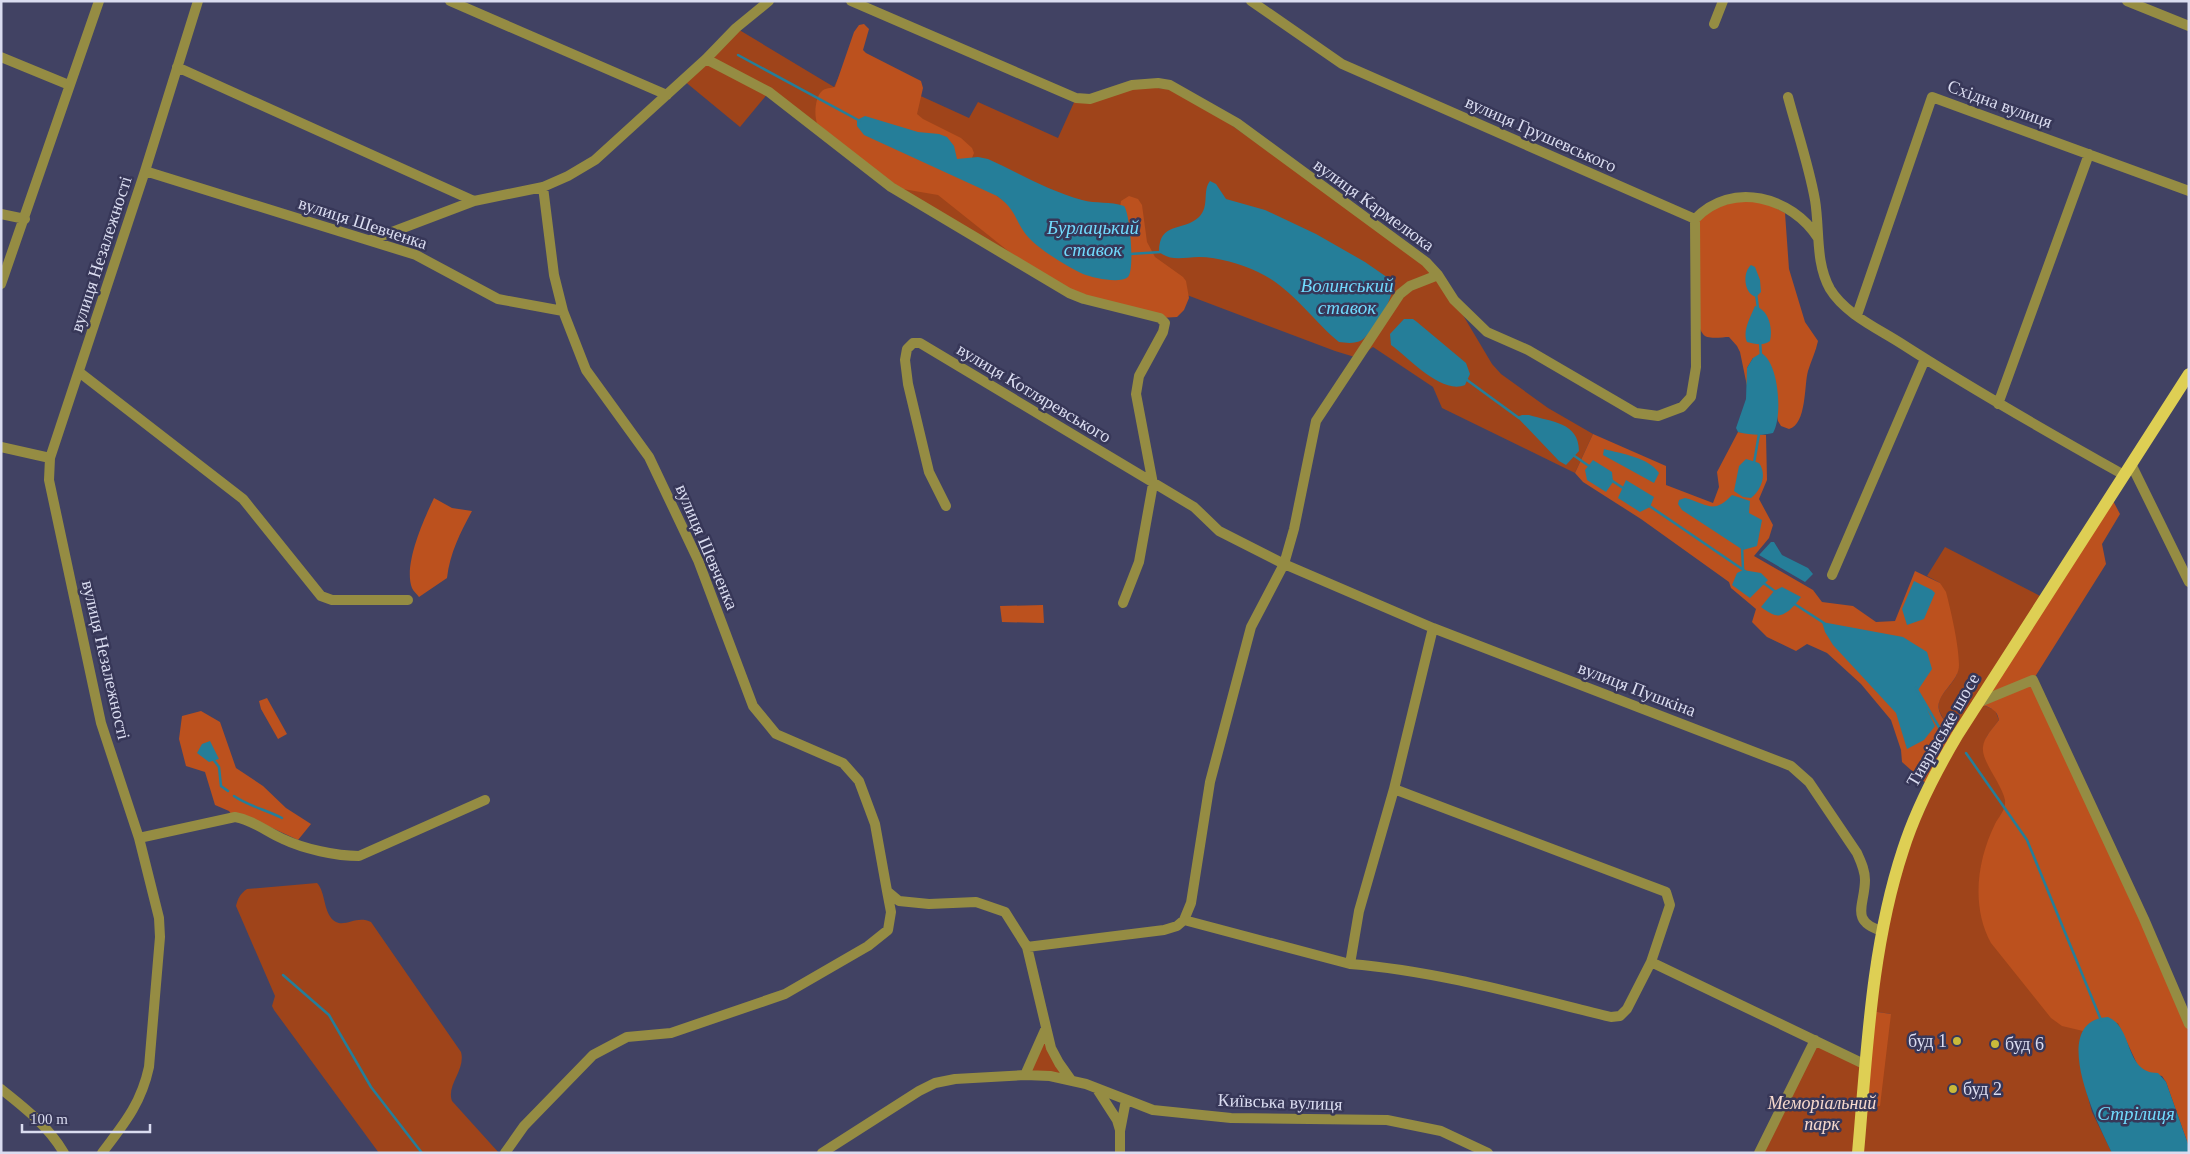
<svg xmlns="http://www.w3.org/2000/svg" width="2190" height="1154" font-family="'Times New Roman',serif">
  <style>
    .green { fill: #9f441a }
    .forest { fill: #bc511e }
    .water { fill: #257e99 }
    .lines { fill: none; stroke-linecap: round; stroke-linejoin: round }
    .stream { stroke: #257e99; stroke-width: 2.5 }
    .minor { stroke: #958c43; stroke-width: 10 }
    .major { stroke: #decf54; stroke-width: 12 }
    .poi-dot { fill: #c9ba3a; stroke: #373758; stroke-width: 2 }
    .labels { text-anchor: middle; stroke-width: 5; stroke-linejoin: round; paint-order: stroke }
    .street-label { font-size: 18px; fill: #dadcf0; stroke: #373758 }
    .poi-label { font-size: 18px; fill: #dadcf0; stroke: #373758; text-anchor: start }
    .park-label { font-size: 18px; font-style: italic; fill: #f6d9cd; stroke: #373758 }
    .water-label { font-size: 19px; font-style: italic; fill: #71dafd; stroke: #373758 }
  </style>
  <rect width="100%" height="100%" fill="#414263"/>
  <!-- green -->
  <path class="green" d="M736,28L834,87L846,62L969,118L978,102L1058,138L1076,98L1132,85L1183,91L1426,262L1454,300L1492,364L1501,374L1548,408L1593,434L1575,473L1442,408L1433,387L1373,347L1358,358L1335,351L1179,292L1084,299L891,187L769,92L740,127L683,80Z
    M1945,547L2046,599L1978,703L1995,710L1999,720L1987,736L1983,749L2058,863L2125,1038L2119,1034L2084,1082L2092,1112L2112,1153H1759L1815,1040L1866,1065L1891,1014L1871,1011L1897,872L1958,735C1949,725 1932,711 1941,697C1946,689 1953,683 1957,674L1940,583L1927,576Z
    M317,883C326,892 323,915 336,922C346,927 357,915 371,922L461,1052C466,1070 446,1085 452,1101L499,1153H379L274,1010L272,1006L275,996L236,906C238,898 240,894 247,889Z
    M1045,1030L1071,1080L1025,1075Z"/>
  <!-- forest -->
  <path class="forest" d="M864,24L869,29L863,50L866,53L921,81L923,88L917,114L923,119L961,138L972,148L974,153L972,158L997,196L1008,204L1029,227L1120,208L1121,201L1129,196L1138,199L1142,205L1147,242L1155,257L1183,277L1186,281L1189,298L1184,310L1177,317L1160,318L1084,299L1017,258L938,195L891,187L817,123C814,115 815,97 822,91C825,88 831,88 835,87L854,32L859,25Z
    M1755,197L1785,213L1789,269L1805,322L1818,341C1816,351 1811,361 1808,371C1804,385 1807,424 1789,429L1781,426L1778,421L1767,365L1753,358L1747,368V386L1740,352L1737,346L1729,337C1722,337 1706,340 1703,334C1690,317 1696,243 1695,219L1704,210Z
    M1738,432L1766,435L1767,480L1759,499L1773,525L1769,538L1754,556L1813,590L1822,602L1853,606L1876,622L1895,621L1915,571L1940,583L1946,592C1951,611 1959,646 1959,665C1959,684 1932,695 1940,713C1943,721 1952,728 1958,734L1929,786L1902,762L1901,750L1891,720L1861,684L1827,653L1807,644L1796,651L1767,637L1752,622L1756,609L1731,588L1729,582L1641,519L1583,482L1575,473L1593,434L1666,466V485L1713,503L1719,487L1717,472Z
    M2111,497L2120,514L2102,544L2106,564L2033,680L2109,840L2189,1031V1147L2166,1082L2162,1076L2148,1073L2138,1066L2118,1023L2095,1020L2083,1031L2062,1026L2051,1018L1991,943C1971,906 1977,861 1995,824C1999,816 2006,810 2005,800C2002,784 1981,761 1983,747C1984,737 1993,728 1999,720C1997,708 1988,707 1977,703Z
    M434,498L452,508L472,511C460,533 450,553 447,578L419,597C417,594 413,591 412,588C403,565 424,519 434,498Z
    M1043,605L1044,623L1002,622L1000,606Z
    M267,698L287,734L278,739L261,709L259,701Z
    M201,711L220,722L236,768L263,786L286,808L311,824L298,840L257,821L237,822L229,811L215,805L205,772L186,766L179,739L182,716Z
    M1871,1011L1891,1014L1880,1106L1862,1105Z"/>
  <!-- water -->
  <path class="water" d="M865,116L918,132L939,134L947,137L954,146L957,159L978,157L988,159C1019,173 1049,191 1082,200C1096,204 1110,201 1124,206C1130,213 1135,270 1128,277C1120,284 1093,278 1083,274C1068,267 1040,250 1029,238C1014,221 1018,211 997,196L864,135L857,126V120Z
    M1210,181L1216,184L1226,199L1265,210L1316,234L1365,262L1391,280C1399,293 1373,332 1362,340C1355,344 1346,343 1339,342C1312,320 1291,287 1258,272C1241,264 1218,257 1199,257C1184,257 1172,262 1159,252C1159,221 1183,232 1199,217C1210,206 1202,191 1210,181Z
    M1751,265L1755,267L1760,280L1761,292L1756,297C1744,294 1742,273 1751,265Z
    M1755,306C1769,310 1773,328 1770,341C1763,346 1755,344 1747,342C1742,331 1751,316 1755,306Z
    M1404,319H1413L1417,322L1466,363L1470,374L1465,385C1442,395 1409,358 1391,345L1390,334Z
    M1761,353C1779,362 1783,417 1773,433C1761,436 1750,435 1738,432L1736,428L1746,399L1747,368L1753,358Z
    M1522,415H1529C1551,422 1579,422 1579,451L1566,465L1559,461L1517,417Z
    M1604,449C1622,454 1648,457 1659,473L1654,483L1603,455Z
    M1746,459L1759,463C1767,474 1762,489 1751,498L1743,497L1734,491L1739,466Z
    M1593,460L1612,472L1613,482L1606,492L1587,480L1585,470Z
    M1626,480L1654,497L1650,507L1640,512L1618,498Z
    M1732,495L1750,501L1749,513L1762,520L1757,546L1743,550L1682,510L1678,504L1679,500L1685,498C1708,504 1713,515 1732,495Z
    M1771,542H1774L1782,555L1808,568L1813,574L1805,582L1759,555Z
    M1743,570L1761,573L1768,580L1750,598L1732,585L1737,573Z
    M1914,581L1932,590L1935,593L1924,619L1907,625L1902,609Z
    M1782,587L1801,597C1796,604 1785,618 1775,615C1771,614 1765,610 1761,607L1774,591Z
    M1822,622L1903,637L1927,652L1932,669L1918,690L1935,726L1924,740L1907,749L1896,713L1833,645L1825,632Z
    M210,741L219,759L209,762L197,753L202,744Z
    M2108,1017C2134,1028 2124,1073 2158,1073L2166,1082L2189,1147V1153H2112C2099,1126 2046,1021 2108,1017Z"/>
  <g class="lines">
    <!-- stream -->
    <path class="stream" d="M738,55L860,121
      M1130,254L1161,252
      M1756,294L1758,308
      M1760,341L1761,356
      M1467,380L1519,418
      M1573,455L1589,466
      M1754,463L1759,434
      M1611,480L1623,488
      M1648,505L1745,571
      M1742,547L1743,569
      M1762,582L1776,592
      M1793,603L1824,623
      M1916,688L1943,734
      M1966,753L2027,840L2101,1020
      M213,759L219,767L221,786L228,791
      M234,796C248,806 267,810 282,818
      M283,975L329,1015L371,1087L422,1153"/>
    <!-- minor -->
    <path class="minor" d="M450,1L667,95
      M851,1L1076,98L1090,99L1132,85L1158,83L1170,85L1237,123L1426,262L1438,275L1454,300L1487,332L1528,350L1636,413L1658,416L1682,407L1691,397L1696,367L1695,219
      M1251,1L1342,64L1695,219C1732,180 1792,197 1818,238
      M2127,1L2189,26
      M1714,24L1723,1
      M1,57L69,85
      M706,59L769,92L891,187L1069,293L1084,299L1160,318L1165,323L1163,332L1139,376L1136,394L1153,484L1139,562L1123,603
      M177,67L474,201
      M1788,97C1797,131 1809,166 1815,200C1820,230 1815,262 1830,289C1845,314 1879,329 1902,344C1975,391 2049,433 2124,475
      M145,171L416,255L498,299L563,311L586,370L649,457L698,560L753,706L776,734L843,763L859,781L875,824L887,891L899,901L929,904L976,902L1005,912L1027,947L1051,1048L1059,1063L1071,1080
      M543,187L554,275L563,311
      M1,214L25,219
      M371,240L474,201L543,187L568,176L595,160L706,59L736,28L769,1
      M1,284L99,1
      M1857,315L1932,97L2189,191
      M79,372L243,499L321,596L332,600H408
      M1998,404L2089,154
      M1,447L50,458
      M2131,464L2189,582
      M946,506L929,472L908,384L905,360L907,349L913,343H920L1194,507L1219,531L1284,564L1433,628L1791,766L1809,782L1857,853C1861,862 1865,870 1865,880C1865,905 1849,921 1882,931
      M1832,575L1925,359
      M1977,703L2033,680L2144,919L2189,1024
      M139,838L235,817C253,820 267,832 283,839C304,849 336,856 359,856L485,800
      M1184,920L1191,903L1210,782L1251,627L1284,564L1294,529L1316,421L1400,294L1410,286L1438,275
      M1027,947L1164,930L1177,926L1184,920L1350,964C1438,971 1525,996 1611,1017L1620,1016L1627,1009L1651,962L1670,905L1666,892L1394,789
      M1651,962L1866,1065
      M1350,964L1359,911L1394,789L1433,628
      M1025,1075L1045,1030
      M1,1089C25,1108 48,1126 64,1153
      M1097,1089L1117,1120L1120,1130
      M102,1153C124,1124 141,1104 149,1067L160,937L159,918L139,838L101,723L49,480L50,458L145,171L198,1
      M505,1153L524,1126L593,1055L627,1037L671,1033L785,994L868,946L888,930L891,912L887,891
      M822,1153L919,1091L935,1083L955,1079L1025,1075L1050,1076L1086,1084L1153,1110L1231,1118L1387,1120L1441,1131L1488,1153
      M1120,1153V1131L1126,1100
      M1759,1153L1815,1040"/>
    <!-- major -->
    <path class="major" d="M1858,1153C1867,1052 1871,947 1903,850C1916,809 1936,771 1958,734L2189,374"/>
  </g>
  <!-- markers -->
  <g class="poi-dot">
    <circle cx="1957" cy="1041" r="5"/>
    <circle cx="1995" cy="1044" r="5"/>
    <circle cx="1953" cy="1089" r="5"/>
  </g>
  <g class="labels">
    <!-- street labels -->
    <g class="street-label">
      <text transform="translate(2000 104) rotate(20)" y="6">Східна вулиця</text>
      <text transform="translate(1541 134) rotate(24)" y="6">вулиця Грушевського</text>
      <text transform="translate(1374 205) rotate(36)" y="6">вулиця Кармелюка</text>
      <text transform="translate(363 223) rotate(18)" y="6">вулиця Шевченка</text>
      <text transform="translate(101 254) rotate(-72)" y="6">вулиця Незалежності</text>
      <text transform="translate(1034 393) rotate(31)" y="6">вулиця Котляревського</text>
      <text transform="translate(707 547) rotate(67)" y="6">вулиця Шевченка</text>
      <text transform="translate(106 660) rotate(77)" y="6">вулиця Незалежності</text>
      <text transform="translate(1637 689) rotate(21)" y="6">вулиця Пушкіна</text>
      <text transform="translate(1943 730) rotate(-60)" y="6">Тиврівське шосе</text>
      <text transform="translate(1280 1102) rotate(2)" y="6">Київська вулиця</text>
    </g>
    <!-- poi labels -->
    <g class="poi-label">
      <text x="1947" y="1047" text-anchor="end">буд 1</text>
      <text x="2005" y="1050">буд 6</text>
      <text x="1963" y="1095">буд 2</text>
    </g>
    <!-- park labels -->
    <g class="park-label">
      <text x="1822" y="1109">Меморіальний<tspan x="1822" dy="21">парк</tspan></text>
    </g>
    <!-- water labels -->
    <g class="water-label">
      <text x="1093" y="234">Бурлацький<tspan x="1093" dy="22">ставок</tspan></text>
      <text x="1347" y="292">Волинський<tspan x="1347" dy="22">ставок</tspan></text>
      <text x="2136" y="1120">Стрілиця</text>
    </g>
  </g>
  <!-- border -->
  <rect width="2190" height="1154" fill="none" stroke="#dadcf0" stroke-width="5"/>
  <!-- scale -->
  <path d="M22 1124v8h128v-8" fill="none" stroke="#dadcf0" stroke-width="2.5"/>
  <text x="30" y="1124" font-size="15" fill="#dadcf0" stroke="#373758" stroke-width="4" paint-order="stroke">100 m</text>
</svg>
